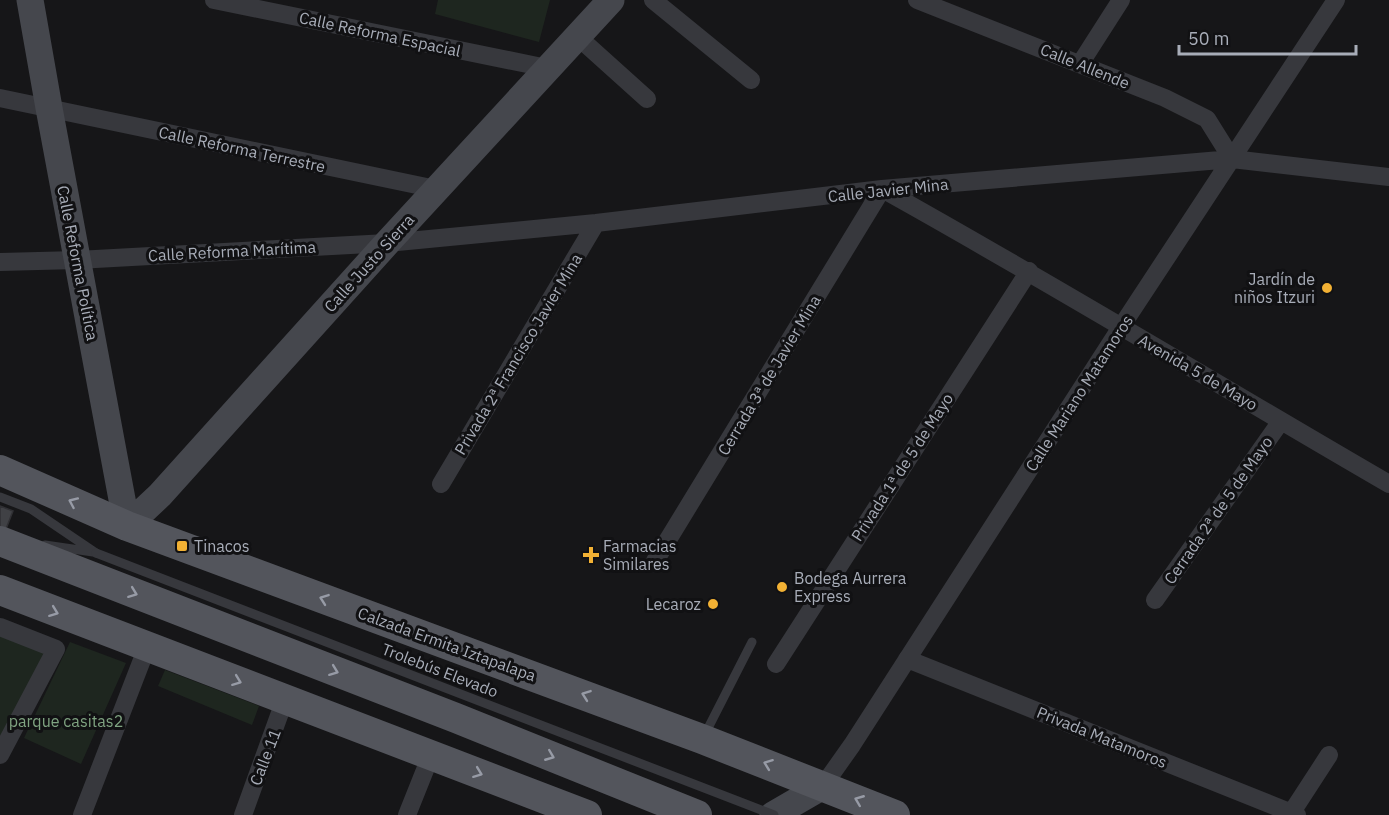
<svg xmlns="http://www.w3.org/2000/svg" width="1389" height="815" font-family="'IBM Plex Sans',sans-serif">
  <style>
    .green { fill: #1e261f }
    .building { fill: #404145; stroke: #303034; stroke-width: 1.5 }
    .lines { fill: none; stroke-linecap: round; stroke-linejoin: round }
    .lane { stroke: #37383d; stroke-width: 9 }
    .street { stroke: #37383d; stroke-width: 18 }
    .secondary { stroke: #45474d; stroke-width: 27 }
    .primary { stroke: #53555c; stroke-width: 30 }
    .lane-bridge { stroke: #37383d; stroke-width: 9 }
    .oneway { stroke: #979ba6 }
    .poi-dot { fill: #f2b134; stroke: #111113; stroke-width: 2 }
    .labels { text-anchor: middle; stroke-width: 6; stroke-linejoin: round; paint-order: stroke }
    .street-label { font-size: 16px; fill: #a8adb8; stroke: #111113 }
    .poi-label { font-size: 16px; fill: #a8adb8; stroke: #111113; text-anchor: start }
    .park-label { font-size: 16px; fill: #7fa381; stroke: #111113 }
  </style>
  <rect width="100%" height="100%" fill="#161618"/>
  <!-- green -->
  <path class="green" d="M438,0H550L539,42L435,14Z
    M0,635L48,653L0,742Z
    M70,642L126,663L81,764L24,738Z
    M165,670L259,706L252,725L158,686Z"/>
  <!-- building -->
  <path class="building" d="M0,506L13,511L4,534L0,533Z"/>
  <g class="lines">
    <!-- lane -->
    <path class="lane" d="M0,497L31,509L96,553
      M45,545L93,552
      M704,736L752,642"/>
    <!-- street -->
    <path class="street" d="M214,0L547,68
      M653,0L751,80
      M917,0L1165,98L1207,119L1232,159
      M577,36L647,99
      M1080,64L1121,0
      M0,98L436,189
      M0,262L77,260L387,243L596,223L882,189L1232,159L1389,177
      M441,484L596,223
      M655,561L882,189C1053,284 1220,386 1389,484
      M1155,600L1281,421
      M0,627L56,649L0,755
      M907,659L1297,815
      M776,664L1029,271
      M823,786L852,745L1121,327L1336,0
      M1292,812L1329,755
      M82,815L147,647
      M243,815L285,699
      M407,815L431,755"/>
    <!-- secondary -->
    <path class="secondary" d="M30,0L49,108L127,526
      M127,526L160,495L387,243L611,0
      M773,815L823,786"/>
    <!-- primary -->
    <path class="primary" d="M0,470L127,526L702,739L895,815
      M0,541L456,718L697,815
      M0,590L587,815"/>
    <!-- lane-bridge -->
    <path class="lane-bridge" d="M96,553L774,815"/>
  </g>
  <!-- one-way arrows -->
  <defs><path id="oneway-chevron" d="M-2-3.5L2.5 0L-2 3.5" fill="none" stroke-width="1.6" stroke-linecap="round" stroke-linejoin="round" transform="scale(1.5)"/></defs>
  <g class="oneway">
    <use href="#oneway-chevron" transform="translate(73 502) rotate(-156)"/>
    <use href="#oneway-chevron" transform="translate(133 593) rotate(21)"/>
    <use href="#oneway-chevron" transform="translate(324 599) rotate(-160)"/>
    <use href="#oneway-chevron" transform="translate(54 612) rotate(21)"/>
    <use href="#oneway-chevron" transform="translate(334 671) rotate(21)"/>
    <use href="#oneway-chevron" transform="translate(237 681) rotate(21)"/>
    <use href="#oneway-chevron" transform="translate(586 695) rotate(-160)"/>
    <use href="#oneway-chevron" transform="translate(550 756) rotate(22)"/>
    <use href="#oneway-chevron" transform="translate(768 764) rotate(-159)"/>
    <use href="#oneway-chevron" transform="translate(478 773) rotate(21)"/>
    <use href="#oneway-chevron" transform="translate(859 800) rotate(-158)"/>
  </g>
  <!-- markers -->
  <g class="poi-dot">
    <circle cx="1327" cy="288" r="6"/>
    <rect x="176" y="540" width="12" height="12" rx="3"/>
    <path d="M588 546h6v6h6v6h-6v6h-6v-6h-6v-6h6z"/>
    <circle cx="782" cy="587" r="6"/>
    <circle cx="713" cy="604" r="6"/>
  </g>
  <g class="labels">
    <!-- street labels -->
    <g class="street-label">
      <text transform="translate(380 34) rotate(12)" y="6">Calle Reforma Espacial</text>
      <text transform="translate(1085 66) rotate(22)" y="6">Calle Allende</text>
      <text transform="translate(242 149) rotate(12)" y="6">Calle Reforma Terrestre</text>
      <text transform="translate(888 190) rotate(-6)" y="6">Calle Javier Mina</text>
      <text transform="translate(232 251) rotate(-3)" y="6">Calle Reforma Marítima</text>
      <text transform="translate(78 263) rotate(79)" y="6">Calle Reforma Política</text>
      <text transform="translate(369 263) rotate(-48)" y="6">Calle Justo Sierra</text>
      <text transform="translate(518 354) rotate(-59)" y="6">Privada 2ª Francisco Javier Mina</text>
      <text transform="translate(1198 372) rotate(30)" y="6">Avenida 5 de Mayo</text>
      <text transform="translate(769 375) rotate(-59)" y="6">Cerrada 3ª de Javier Mina</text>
      <text transform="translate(1079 393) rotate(-57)" y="6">Calle Mariano Matamoros</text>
      <text transform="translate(902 467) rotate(-57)" y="6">Privada 1ª de 5 de Mayo</text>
      <text transform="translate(1218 510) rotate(-55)" y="6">Cerrada 2ª de 5 de Mayo</text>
      <text transform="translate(447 644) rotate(20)" y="6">Calzada Ermita Iztapalapa</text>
      <text transform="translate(440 670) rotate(21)" y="6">Trolebús Elevado</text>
      <text transform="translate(1102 737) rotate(22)" y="6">Privada Matamoros</text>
      <text transform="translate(265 757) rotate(-69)" y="6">Calle 11</text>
    </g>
    <!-- poi labels -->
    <g class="poi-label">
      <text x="1315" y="285" text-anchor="end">Jardín de<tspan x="1315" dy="18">niños Itzuri</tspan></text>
      <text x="194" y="552">Tinacos</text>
      <text x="603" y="552">Farmacias<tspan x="603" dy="18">Similares</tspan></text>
      <text x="794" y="584">Bodega Aurrera<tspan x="794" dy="18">Express</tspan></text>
      <text x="701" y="610" text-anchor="end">Lecaroz</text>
    </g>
    <!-- park labels -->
    <g class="park-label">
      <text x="66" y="727">parque casitas2</text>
    </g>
  </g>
  <!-- scale -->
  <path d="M1179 45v9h177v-9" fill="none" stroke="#a8adb8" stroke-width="3"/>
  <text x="1188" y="45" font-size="18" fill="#a8adb8" stroke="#111113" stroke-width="4.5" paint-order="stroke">50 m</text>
</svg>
